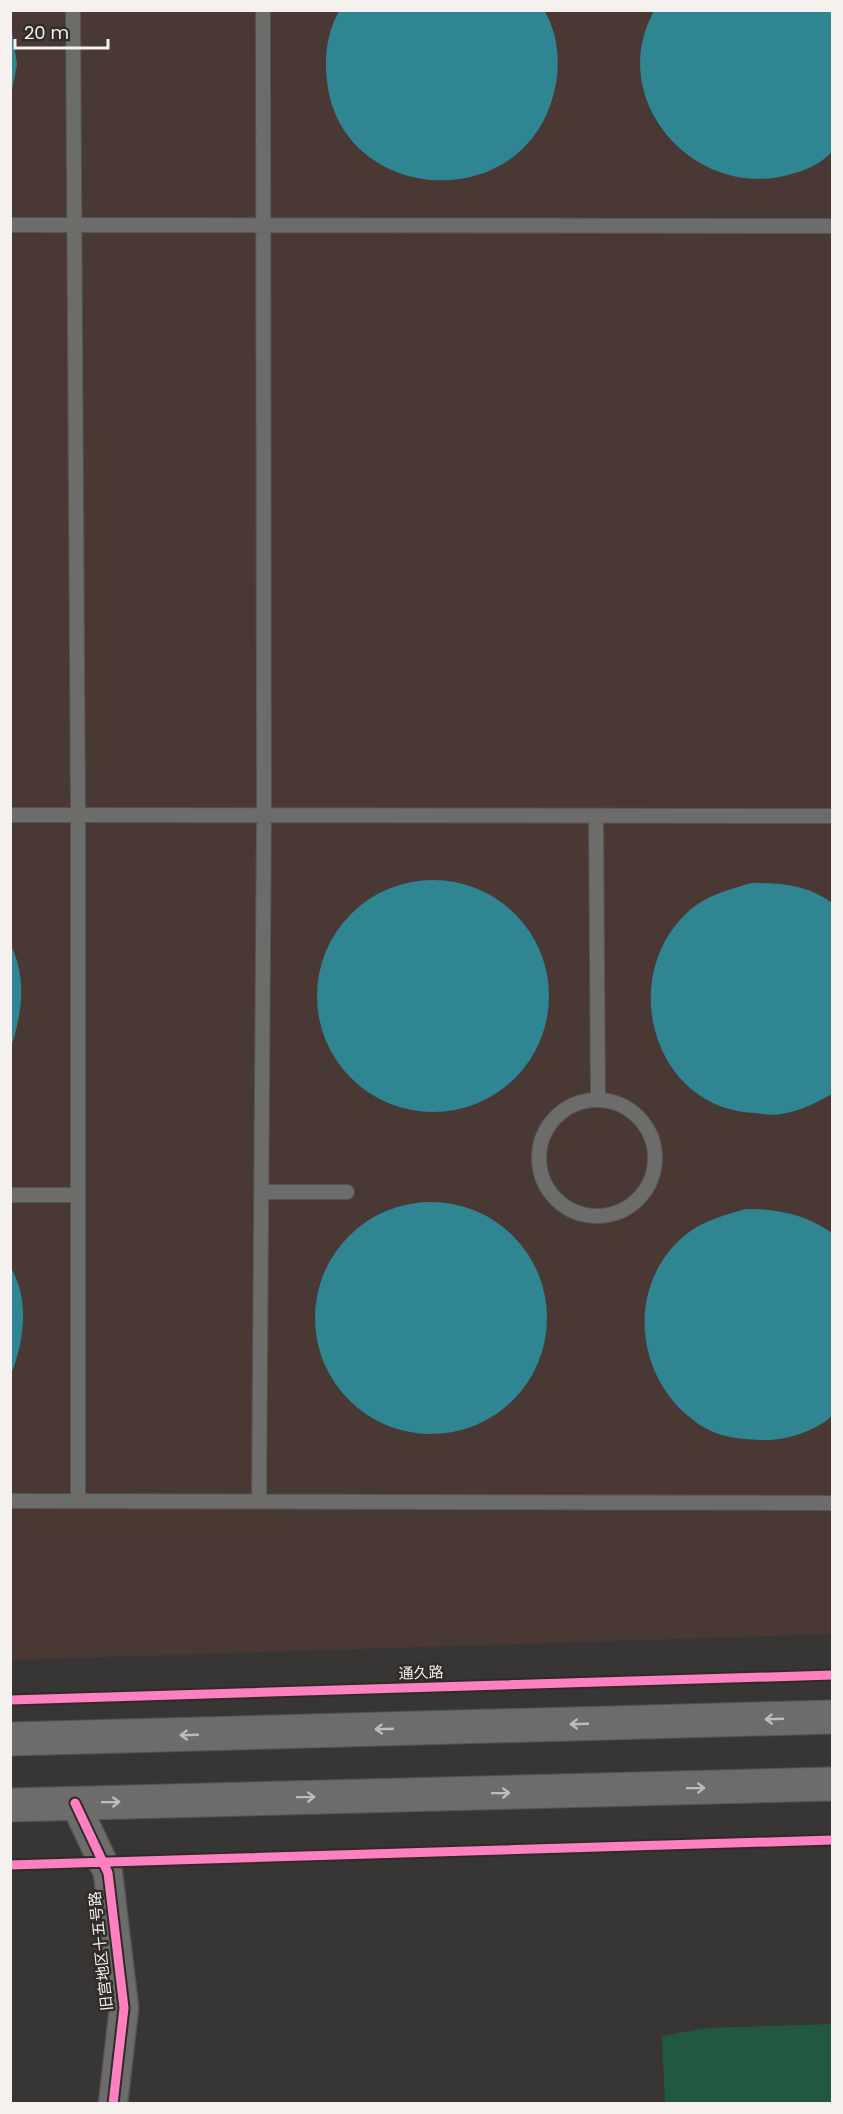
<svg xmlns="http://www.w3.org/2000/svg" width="843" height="2114" font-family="Poppins,'Noto Sans SC',sans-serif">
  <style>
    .industrial { fill: #4a3835 }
    .green { fill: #225742 }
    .water { fill: #2f8591 }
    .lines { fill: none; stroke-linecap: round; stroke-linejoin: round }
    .service-casing { stroke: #555453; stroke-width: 16 }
    .minor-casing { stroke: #555453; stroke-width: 31 }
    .primary-casing { stroke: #555453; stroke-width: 35 }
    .service { stroke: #6c6c6b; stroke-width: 14 }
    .minor { stroke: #6c6c6b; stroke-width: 28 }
    .primary { stroke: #6d6c6b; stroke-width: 33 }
    .cycleway-casing { stroke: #302b28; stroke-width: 13 }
    .cycleway { stroke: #ff80c0; stroke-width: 9 }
    .oneway { stroke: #bebcba }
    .labels { text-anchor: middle; stroke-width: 5; stroke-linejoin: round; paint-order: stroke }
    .street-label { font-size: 15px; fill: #f4f1ef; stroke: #302b28 }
  </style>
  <rect width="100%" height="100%" fill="#383634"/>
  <!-- industrial -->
  <path class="industrial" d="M10,11H832V1634L11,1660Z"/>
  <!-- green -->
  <path class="green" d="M832,2024V2103H665L662,2036L707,2028Z"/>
  <!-- water -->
  <path class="water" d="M544,10C561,39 561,73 551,103C513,217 340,201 327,81C324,56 327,33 339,11Z
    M654,11H832V152C821,164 804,171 788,175C694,200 605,99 654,11Z
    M11,26L17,64L11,95H10Z
    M317 996a116 116 0 1 1 232 0a116 116 0 1 1-232 0Z
    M752,883C781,883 808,885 832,903V1094C816,1103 800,1111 781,1114C773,1116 763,1114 754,1113C652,1108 616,975 690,910C707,895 730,889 752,883Z
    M11,945C27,980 22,1012 11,1048Z
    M315 1318a116 116 0 1 1 232 0a116 116 0 1 1-232 0Z
    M746,1209C779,1209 805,1214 832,1233V1416C814,1432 785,1441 760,1440C742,1439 724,1438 707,1429C637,1390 621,1290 684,1236C702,1221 724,1215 746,1209Z
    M11,1268C30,1301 24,1341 11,1375Z"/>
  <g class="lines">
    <defs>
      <path id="service" d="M73,10L78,815V1501
        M10,225L832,226
        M10,815L832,816
        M596,816L598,1100
        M539 1158a58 58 0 1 1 116 0a58 58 0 1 1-116 0Z
        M262,1192H347
        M10,1195H78
        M10,1501L832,1503
        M259,1502L264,816L263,10"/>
      <path id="minor" d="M75,1803L108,1873L124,2008L113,2104"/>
      <path id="primary" d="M10,1739L832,1717
        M10,1805L832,1784"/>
    </defs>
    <!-- service casing -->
    <use href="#service" class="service-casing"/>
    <!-- minor casing -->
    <use href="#minor" class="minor-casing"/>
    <!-- primary casing -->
    <use href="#primary" class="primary-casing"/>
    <!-- service -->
    <use href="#service" class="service"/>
    <!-- minor -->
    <use href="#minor" class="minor"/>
    <!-- primary -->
    <use href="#primary" class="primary"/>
    <defs>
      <path id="cycleway" d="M10,1700L832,1675
        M75,1803L108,1873L124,2008L113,2104
        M10,1865L832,1840"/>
    </defs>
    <!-- cycleway casing -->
    <use href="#cycleway" class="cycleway-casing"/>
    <!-- cycleway -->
    <use href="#cycleway" class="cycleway"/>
  </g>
  <!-- one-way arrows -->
  <defs><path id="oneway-shaft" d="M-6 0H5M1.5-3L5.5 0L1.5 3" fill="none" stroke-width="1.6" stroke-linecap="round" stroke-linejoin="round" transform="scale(1.5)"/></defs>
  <g class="oneway">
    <use href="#oneway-shaft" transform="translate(774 1719) rotate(178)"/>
    <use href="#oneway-shaft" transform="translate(579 1724) rotate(178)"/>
    <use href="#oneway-shaft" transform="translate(384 1729) rotate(178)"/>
    <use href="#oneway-shaft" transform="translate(189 1735) rotate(178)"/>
    <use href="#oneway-shaft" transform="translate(696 1788) rotate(-1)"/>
    <use href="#oneway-shaft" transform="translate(501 1793) rotate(-1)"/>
    <use href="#oneway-shaft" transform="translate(306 1797) rotate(-1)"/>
    <use href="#oneway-shaft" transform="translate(111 1802) rotate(-1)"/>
  </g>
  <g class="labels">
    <!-- street labels -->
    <g class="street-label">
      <text transform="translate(421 1673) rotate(-2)" y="5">通久路</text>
      <text transform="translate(101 1951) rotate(-96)" y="5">旧宫地区十五号路</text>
    </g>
  </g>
  <!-- border -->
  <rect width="843" height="2114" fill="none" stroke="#f4f1ef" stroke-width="24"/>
  <!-- scale -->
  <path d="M15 39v9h93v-9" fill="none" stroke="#f4f1ef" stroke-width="3"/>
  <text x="24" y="39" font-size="18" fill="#f4f1ef" stroke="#302b28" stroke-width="4.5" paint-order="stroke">20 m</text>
</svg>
